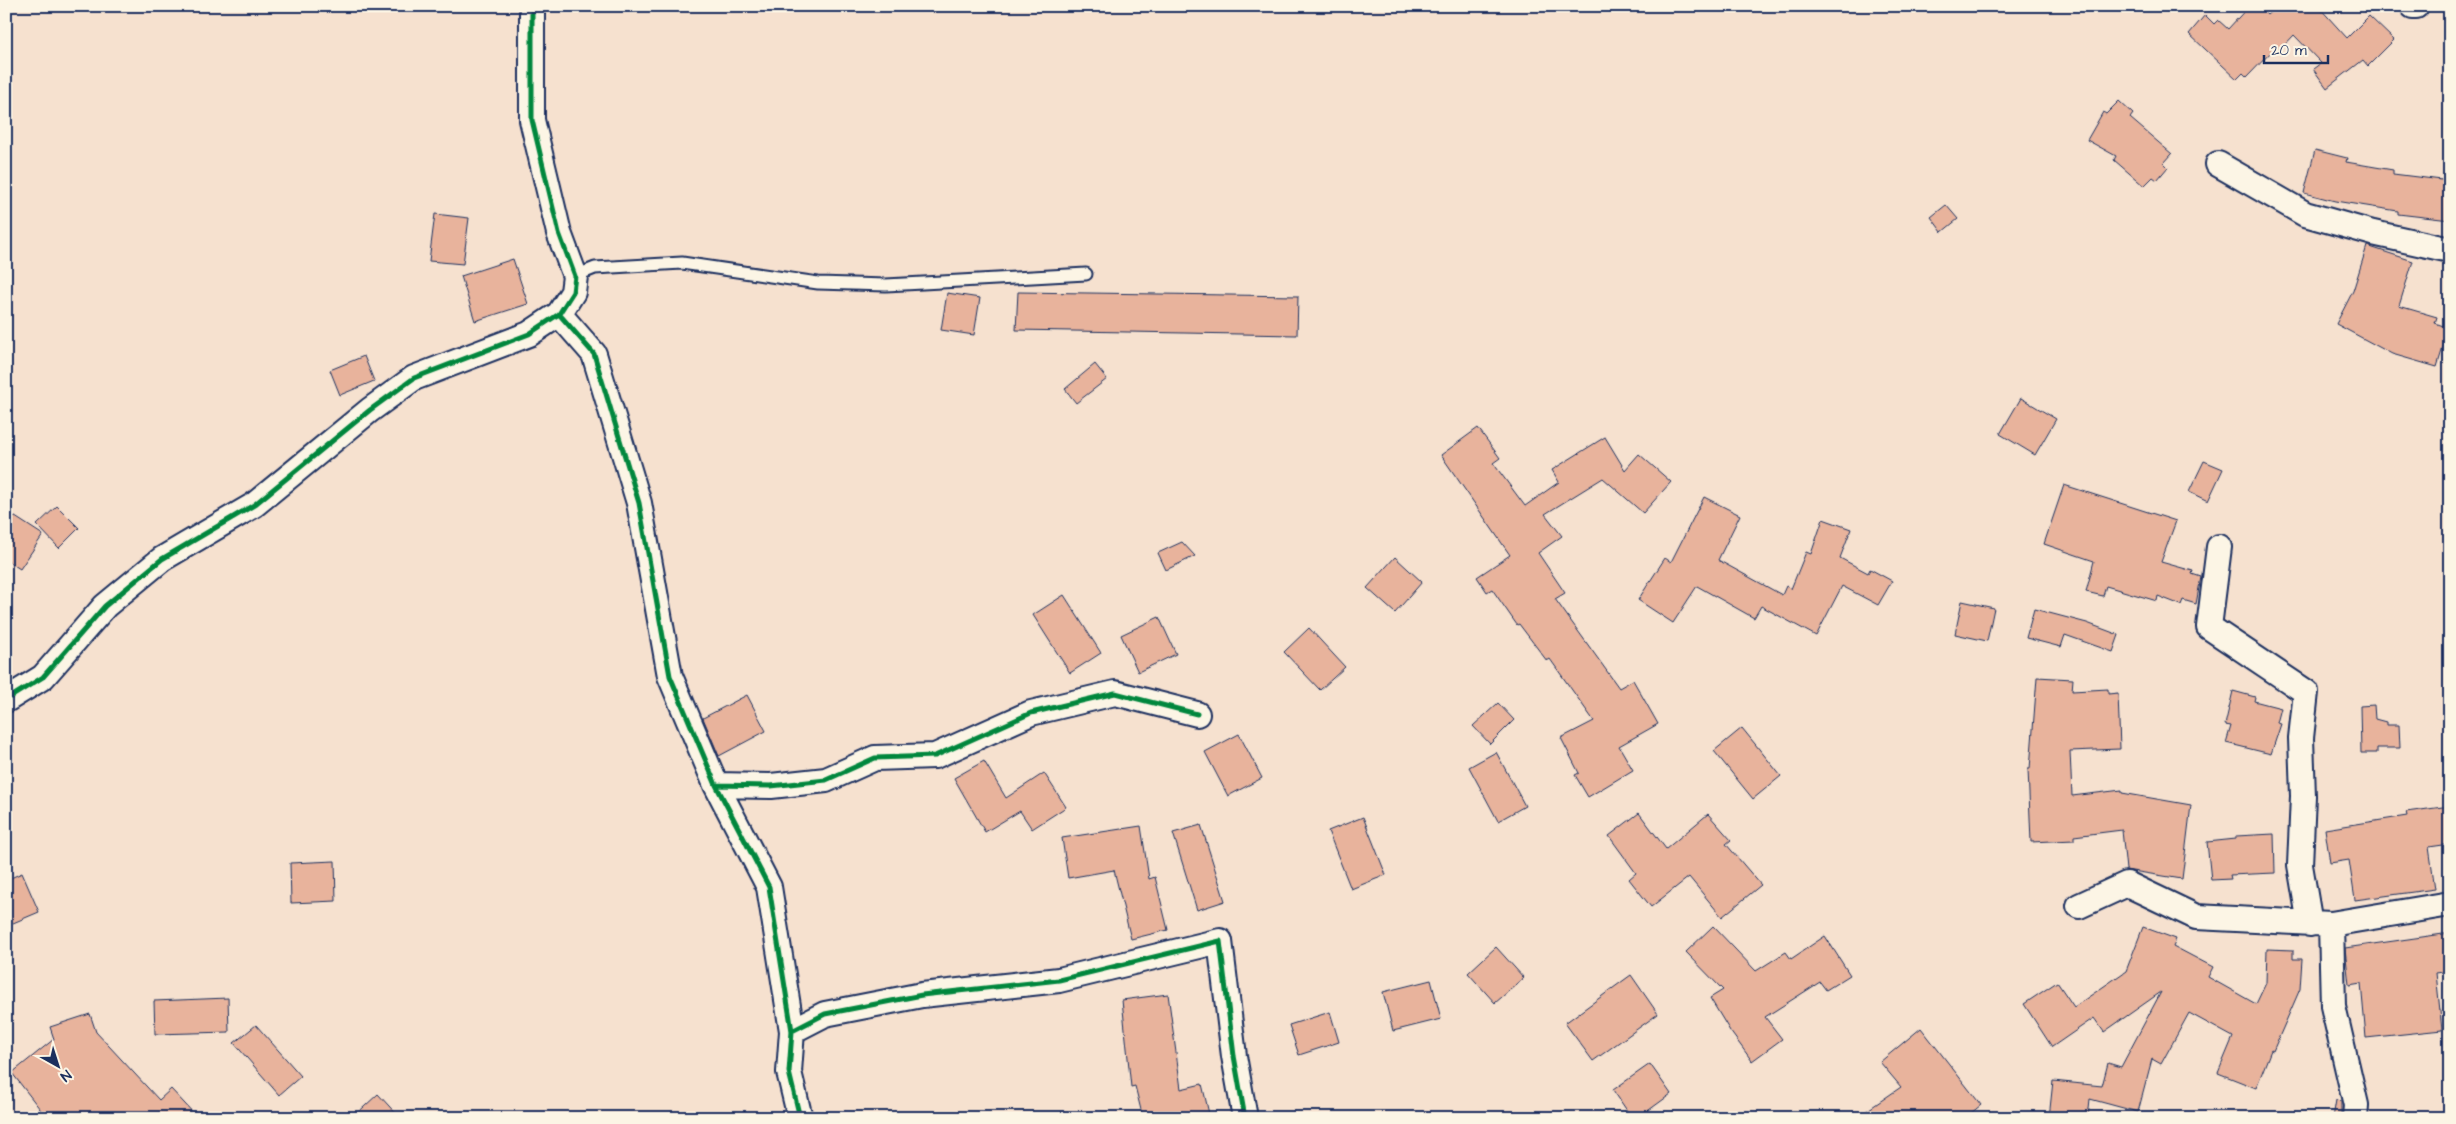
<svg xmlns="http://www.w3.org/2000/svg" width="2456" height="1124" font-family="'Architects Daughter',sans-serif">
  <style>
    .building { fill: #e8b39c; stroke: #1b2f5e }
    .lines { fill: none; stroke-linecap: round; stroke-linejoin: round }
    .lane-casing { stroke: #1b2f5e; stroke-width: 15 }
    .street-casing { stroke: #1b2f5e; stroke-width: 28 }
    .lane { stroke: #fcf5e5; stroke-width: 11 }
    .street { stroke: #fcf5e5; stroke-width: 24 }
    .cycleway-casing { stroke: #fcf5e5; stroke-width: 8 }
    .cycleway { stroke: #00873e; stroke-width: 5 }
  </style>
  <rect width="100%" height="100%" fill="#f6e1cf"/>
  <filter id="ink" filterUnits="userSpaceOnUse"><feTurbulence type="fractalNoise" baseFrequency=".02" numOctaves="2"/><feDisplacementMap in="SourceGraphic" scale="10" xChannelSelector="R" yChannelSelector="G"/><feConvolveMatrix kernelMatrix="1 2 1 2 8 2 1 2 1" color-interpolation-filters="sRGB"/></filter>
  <g filter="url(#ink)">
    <!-- building -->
    <path class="building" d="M2249,6H2258L2267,15L2277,6H2318L2347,38L2369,16L2394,40L2368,66L2363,60L2327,88L2313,69L2321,63L2294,35L2279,51L2275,48L2247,77L2243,73L2237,79L2189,34L2205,15L2214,24L2218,20L2228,29Z
      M2119,101L2133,114L2130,118L2172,154L2164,163L2168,167L2157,180L2153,177L2144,186L2114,160L2116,156L2087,140L2103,112L2106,114Z
      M2315,150L2347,158L2346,162L2393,170V174L2450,181V220L2398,214V211L2335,201L2304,193Z
      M1946,205L1958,219L1942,232L1931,217Z
      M435,214L469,218L463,264L429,261Z
      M2367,246L2413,261L2399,306L2437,317L2435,323L2449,328L2437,367L2392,354L2336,324L2353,291Z
      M513,259L528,304L475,321L461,276Z
      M1018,292L1298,296L1297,335L1016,330Z
      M947,293L980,298L974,335L941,330Z
      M364,356L374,381L340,395L330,370Z
      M1095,364L1107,379L1076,403L1065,389Z
      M2021,398L2056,419L2035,455L2000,434Z
      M1478,428L1500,458L1493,463L1525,506L1559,482L1552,470L1605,437L1625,470L1639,454L1671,482L1643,513L1603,478L1545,514L1562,536L1538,553L1565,593L1555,599L1619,688L1633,680L1658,724L1619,746L1633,770L1588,797L1575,775L1579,773L1561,738L1594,721L1550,659L1547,661L1519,624L1517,625L1492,589L1487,592L1477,577L1510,555L1441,455Z
      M2204,461L2223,469L2208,501L2189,492Z
      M2064,485L2176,521L2161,562L2193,571L2192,574L2201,577L2196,604L2183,600L2181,605L2158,596L2157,601L2106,586L2103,596L2086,592L2094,561L2044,544Z
      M1704,497L1740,515L1718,560L1782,595L1786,586L1791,589L1806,552L1811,554L1823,519L1851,529L1840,558L1868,573L1870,569L1892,581L1878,605L1842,586L1816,636L1761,606L1754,618L1697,586L1673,623L1638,600L1665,558L1671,562Z
      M57,506L79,528L59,548L37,525Z
      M6,511L43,535L20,569L6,560Z
      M1182,542L1195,556L1166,570L1158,553Z
      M1395,557L1422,582L1395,613L1367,588Z
      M1064,595L1101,653L1070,673L1033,615Z
      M1962,601L1994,608L1987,641L1955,634Z
      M2034,609L2087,623L2119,635L2113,652L2065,635L2061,647L2026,638Z
      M1159,617L1176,654L1138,672L1121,635Z
      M1309,628L1345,667L1320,690L1284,652Z
      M2037,677L2073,679L2072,691L2108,689V694L2118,693L2120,749L2070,751L2072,796L2122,790V793L2191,805L2182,879L2126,870L2122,830L2074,836V840L2031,842L2028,769H2030Z
      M2233,691L2255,697L2254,701L2281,708L2277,723L2281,724L2271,754L2226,743L2231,726L2225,725Z
      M747,695L766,731L719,756L703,718Z
      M1498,703L1514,720L1490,744L1473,726Z
      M2374,705L2375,719L2386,722V725H2399L2400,748H2377V753H2361L2360,706Z
      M1742,728L1781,776L1753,799L1714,751Z
      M1239,734L1262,778L1228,796L1205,752Z
      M1496,752L1525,806L1498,821L1469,767Z
      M984,761L1006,798L1044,773L1066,807L1032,829L1020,811L985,832L954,778Z
      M2450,806V844L2429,847L2435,889L2355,900L2349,860L2330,863L2325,829L2407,816L2406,812Z
      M1639,813L1666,849L1708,814L1731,840L1726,844L1761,885L1722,917L1689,877L1651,907L1629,879L1636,873L1609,836Z
      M1363,817L1386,875L1351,889L1328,831Z
      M1201,825L1225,901L1197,910L1173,833Z
      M1141,826L1149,879L1155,877L1168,930L1131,939L1114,870L1068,878L1062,838Z
      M2274,834L2275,873L2230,875L2231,879L2211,880L2207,842L2236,839V836Z
      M335,861L336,901L291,903L290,863Z
      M22,873L39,912L6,926V880Z
      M1713,926L1756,971L1786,952L1791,959L1825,936L1850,975L1826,990L1820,982L1765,1017L1782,1039L1752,1061L1730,1031L1710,998L1723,990L1686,952Z
      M2143,927L2176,939L2173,946L2213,967L2208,977L2256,1004L2266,983L2267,949L2293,950V959H2302L2300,989L2273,1051L2271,1050L2256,1088L2218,1073L2233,1037L2189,1013L2161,1064L2152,1059L2138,1112L2090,1099L2088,1118H2049L2053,1081L2102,1086L2108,1063L2121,1067L2161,992L2104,1032L2094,1018L2052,1047L2024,1004L2057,982L2074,1007L2126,971Z
      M2450,933V971L2436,973L2442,1030L2366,1038L2361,983L2349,985L2345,948Z
      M1496,947L1524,978L1495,1003L1468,973Z
      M1631,975L1658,1014L1593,1061L1565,1023Z
      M1431,980L1441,1019L1393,1031L1383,992Z
      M1168,994L1181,1089L1202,1084L1210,1118H1143L1135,1086L1131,1087L1122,1000Z
      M228,998L229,1032L155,1034L154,1001Z
      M1330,1012L1339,1042L1299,1055L1289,1025Z
      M90,1014L96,1032L159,1100L171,1089L198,1118H47L12,1073L54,1039L50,1027Z
      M256,1025L301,1076L279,1095L234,1043Z
      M1921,1028L1981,1105L1965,1118H1856L1901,1087L1880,1062Z
      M1650,1064L1671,1094L1638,1118H1632L1613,1090Z
      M378,1094L400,1118H352Z
      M2336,1100L2341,1101V1118H2333Z"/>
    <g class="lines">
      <defs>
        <path id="lane" d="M575,276L595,268L682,263L818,283L886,285L1086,274"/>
        <path id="street" d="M2413,6H2416
          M2218,164L2305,214L2373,233L2450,250
          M559,314L594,354L639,503L670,676L716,785L769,887L792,1031L789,1072L800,1118
          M2219,547L2209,627L2306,692L2301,738L2303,796L2300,865L2310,924
          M6,700L43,677L105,606L162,559L254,505L370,410L414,378L529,334L559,314L573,292L575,276L559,233L532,120V6
          M716,785L771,786L826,780L875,758L935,756L1031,713L1115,693L1197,714
          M2079,906L2127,884L2196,917L2331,924L2333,1006L2356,1105L2355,1118
          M2331,924L2450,904
          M792,1031L825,1014L922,995L1059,980L1220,941L1234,1056L1245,1118"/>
      </defs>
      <!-- lane casing -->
      <use href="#lane" class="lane-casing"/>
      <!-- street casing -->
      <use href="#street" class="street-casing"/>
      <!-- lane -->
      <use href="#lane" class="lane"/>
      <!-- street -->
      <use href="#street" class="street"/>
      <defs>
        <path id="cycleway" d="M559,314L594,354L639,503L670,676L716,785L769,887L792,1031L789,1072L800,1118
          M6,700L43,677L105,606L162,559L254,505L370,410L414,378L529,334L559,314L573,292L575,276L559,233L532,120V6
          M716,785L771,786L826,780L875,758L935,756L1031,713L1115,693L1197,714
          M792,1031L825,1014L922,995L1059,980L1220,941L1234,1056L1245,1118"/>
      </defs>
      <!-- cycleway casing -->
      <use href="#cycleway" class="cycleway-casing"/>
      <!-- cycleway -->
      <use href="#cycleway" class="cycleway"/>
    </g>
  </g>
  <!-- margin -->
  <rect width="2456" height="1124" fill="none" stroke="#fcf5e5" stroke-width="25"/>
  <rect x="12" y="12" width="2431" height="1099" fill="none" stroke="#1b2f5e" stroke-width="2" filter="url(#ink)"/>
  <!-- north arrow -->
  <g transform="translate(58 1066) rotate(141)" stroke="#fcf5e5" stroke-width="4" paint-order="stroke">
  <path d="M0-4L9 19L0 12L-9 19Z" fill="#1b2f5e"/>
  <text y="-8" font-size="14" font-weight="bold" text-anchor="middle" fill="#1b2f5e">N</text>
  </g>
  <!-- scale -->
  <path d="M2264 55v8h64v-8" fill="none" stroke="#1b2f5e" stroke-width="2.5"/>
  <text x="2271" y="55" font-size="15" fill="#1b2f5e" stroke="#fcf5e5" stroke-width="4" paint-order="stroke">20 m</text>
</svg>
